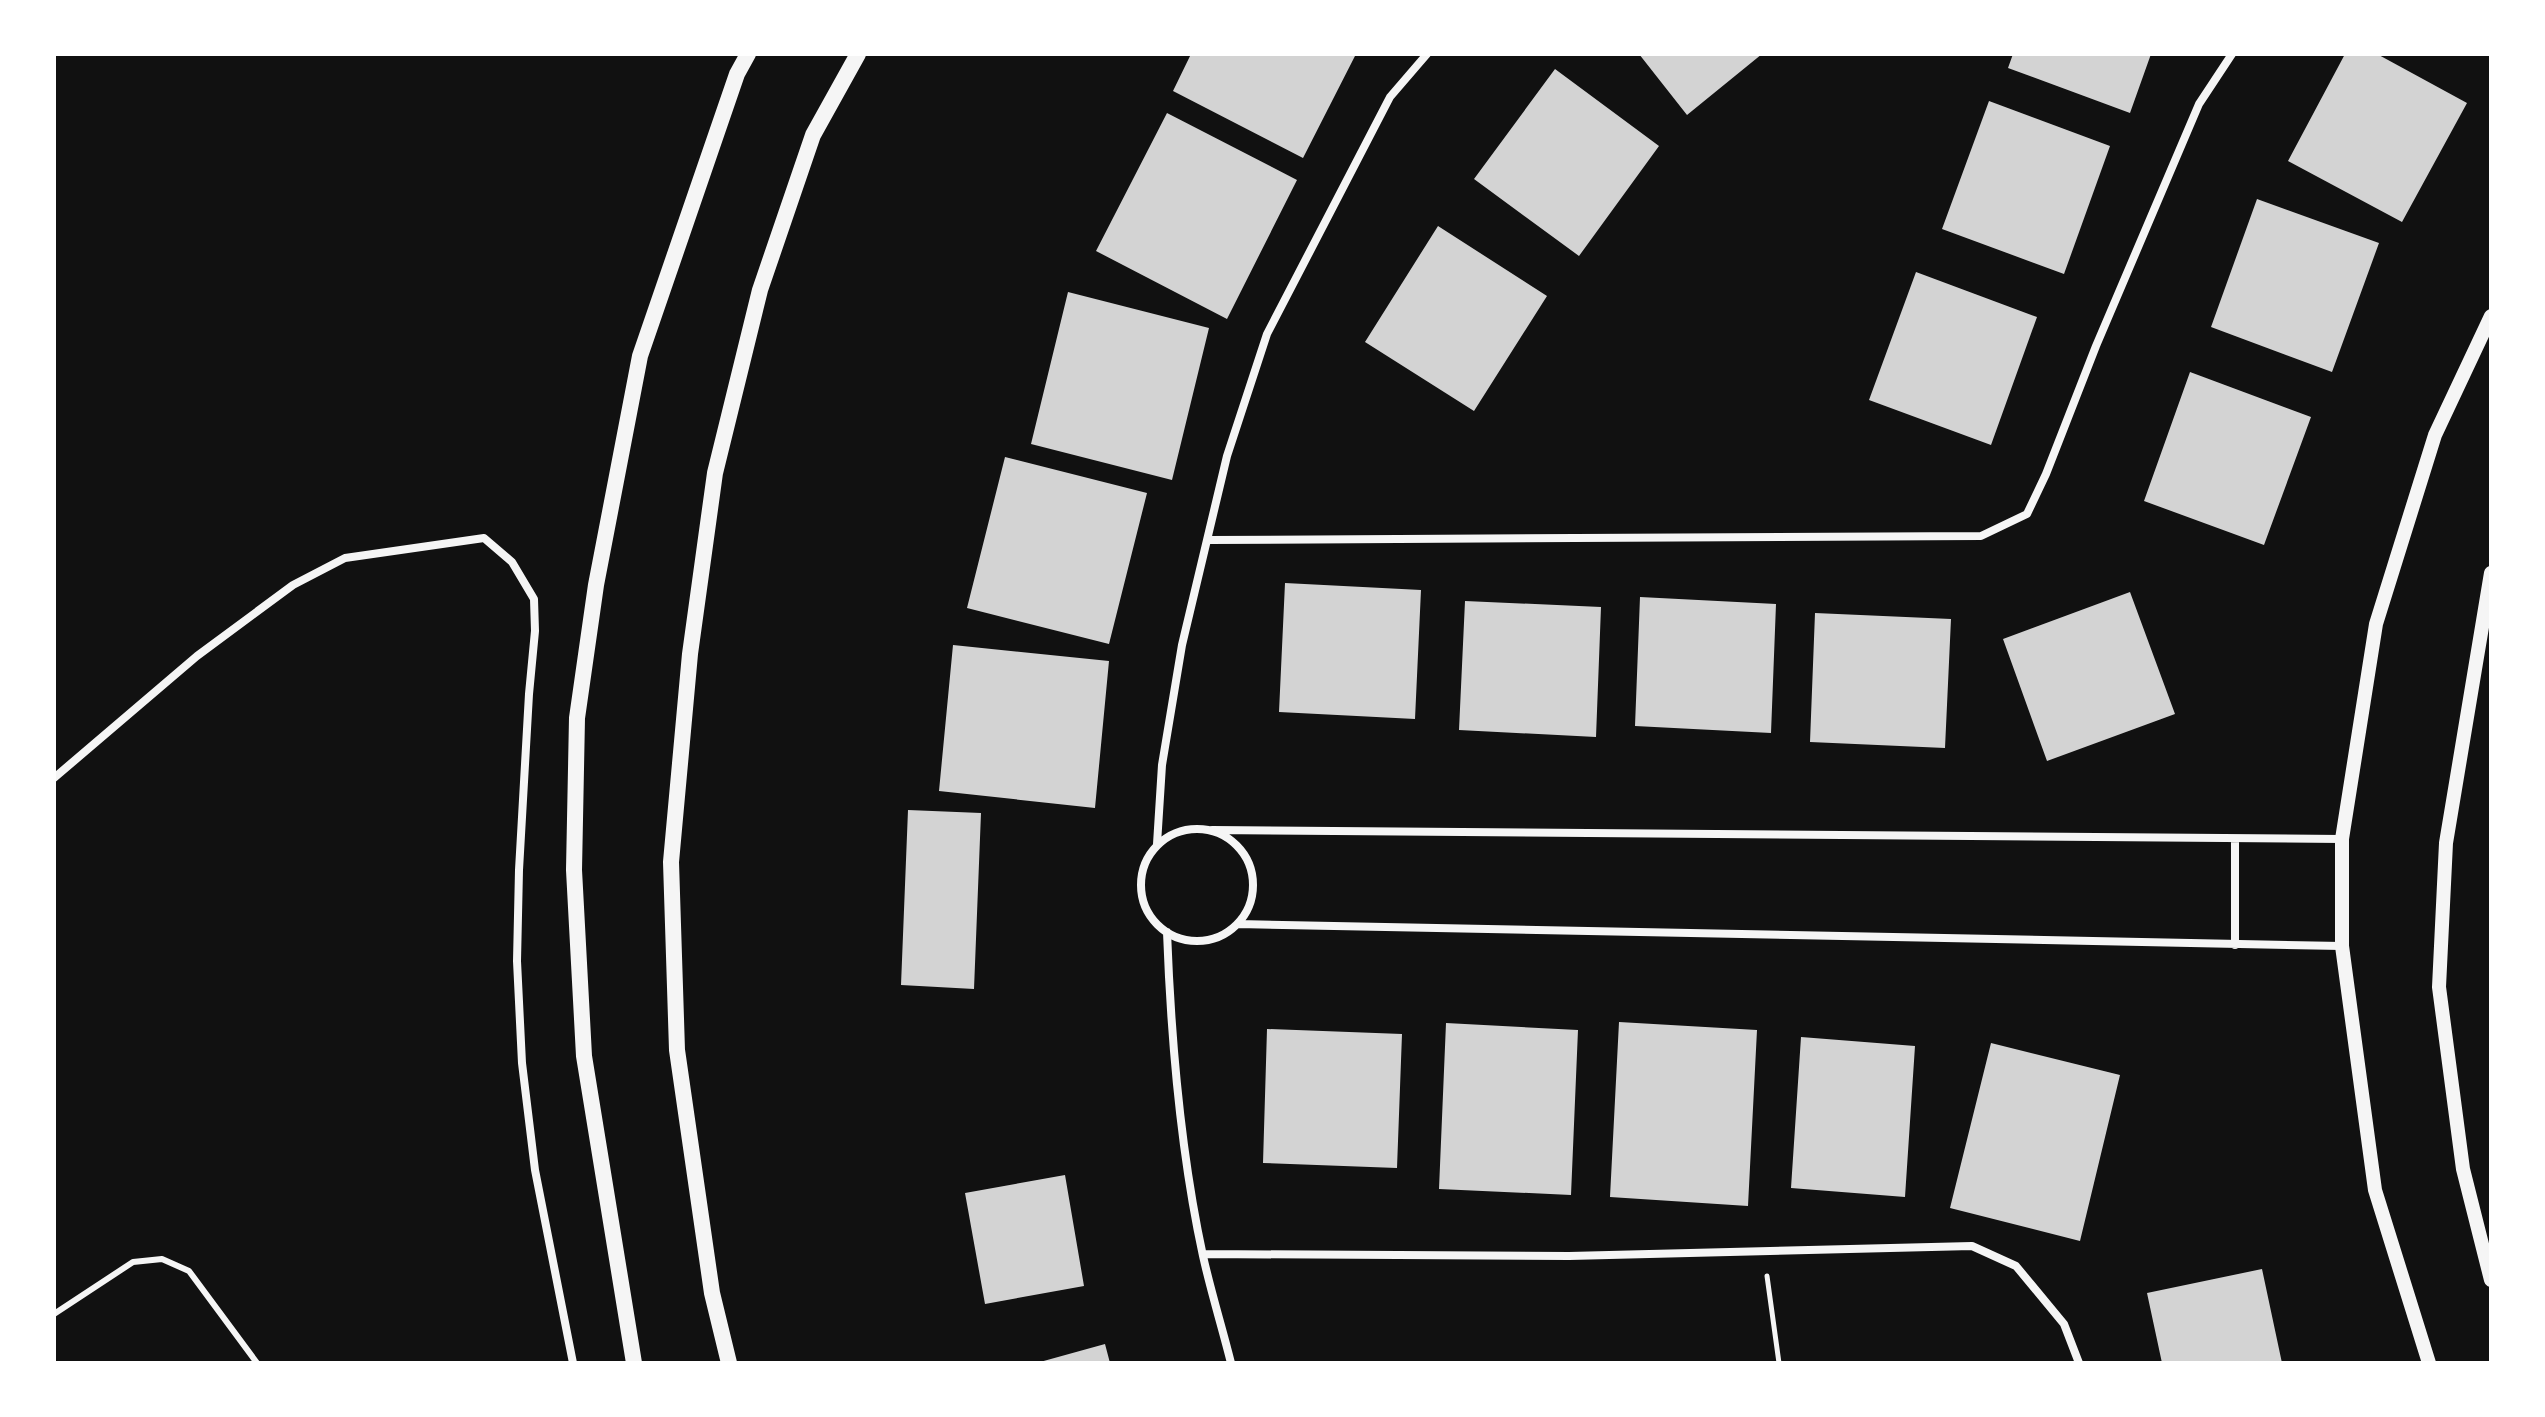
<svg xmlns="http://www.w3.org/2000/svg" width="2545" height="1417" font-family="'Roboto Serif',serif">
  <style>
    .building { fill: #d3d3d3 }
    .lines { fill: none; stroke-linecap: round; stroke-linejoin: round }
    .path { stroke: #f5f5f5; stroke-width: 5 }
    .service { stroke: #f5f5f5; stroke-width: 6 }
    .minor { stroke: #f5f5f5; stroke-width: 8 }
    .tertiary { stroke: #f5f5f5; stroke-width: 14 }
    .secondary { stroke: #f5f5f5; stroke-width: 16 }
  </style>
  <rect width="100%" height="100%" fill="#111"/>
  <!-- building -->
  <path class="building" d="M1191,54H1356L1303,158L1173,91Z
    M1639,54H1762L1687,115Z
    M2013,54H2151L2130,113L2008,68Z
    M2345,54H2377L2467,103L2402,222L2288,161Z
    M1555,69L1659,146L1579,256L1474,179Z
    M1989,101L2110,146L2064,274L1942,229Z
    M1167,113L1297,180L1227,319L1096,251Z
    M2257,199L2379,243L2332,372L2211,327Z
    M1438,226L1547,296L1474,411L1365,342Z
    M1916,272L2037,317L1991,445L1869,400Z
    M1068,292L1209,328L1172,480L1031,444Z
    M2190,372L2311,417L2264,545L2144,501Z
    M1005,457L1147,493L1109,644L967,608Z
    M1285,583L1421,590L1415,719L1279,712Z
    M2130,592L2175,714L2047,761L2003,639Z
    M1640,597L1776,604L1771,733L1635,726Z
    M1465,601L1601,607L1596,737L1459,730Z
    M1815,613L1951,619L1945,748L1810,742Z
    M953,645L1109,661L1095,808L939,791Z
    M908,810L981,813L974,989L901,985Z
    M1619,1022L1757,1030L1748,1206L1610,1197Z
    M1446,1023L1578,1030L1571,1195L1439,1189Z
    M1267,1029L1402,1034L1397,1168L1263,1163Z
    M1801,1037L1915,1046L1905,1197L1791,1188Z
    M1991,1043L2120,1075L2080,1241L1950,1208Z
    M1065,1175L1084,1286L985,1304L965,1193Z
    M2262,1269L2282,1363H2162L2147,1293Z
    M1105,1344L1110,1363H1041L1040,1362Z"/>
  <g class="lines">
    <!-- path -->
    <path class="path" d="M1767,1276L1779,1363"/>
    <!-- service -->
    <path class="service" d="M54,1314L133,1262L162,1259L189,1271L257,1363"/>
    <!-- minor -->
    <path class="minor" d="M1209,540L1981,536L2027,514L2046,474L2096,346L2199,104L2232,54
      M54,778L197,656L293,585L345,558L484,538L512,562L534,599L535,631L529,694L519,870L517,961L522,1063L535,1170L573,1363
      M1141 885a56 56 0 1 1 112 0a56 56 0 1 1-112 0Z
      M1212,830L2342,839
      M1157,844L1162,765L1182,645L1227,456L1267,334L1390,97L1427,54
      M1238,924L2342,946
      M1167,932C1171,1040 1180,1150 1203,1256C1211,1292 1222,1327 1231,1363
      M2235,945V839
      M1203,1254L1569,1256L1972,1246L2016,1266L2064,1324L2079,1363"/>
    <!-- tertiary -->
    <path class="tertiary" d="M2491,573L2446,843L2439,987L2463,1169L2491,1280
      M2429,1363L2375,1190L2342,946V839L2376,624L2435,435L2491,316"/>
    <!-- secondary -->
    <path class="secondary" d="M634,1363L584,1056L574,870L577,718L596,585L640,356L737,74L748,54
      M729,1363L712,1293L677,1050L671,862L690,654L715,473L760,290L813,135L858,54"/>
  </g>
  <!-- border -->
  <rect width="2545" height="1417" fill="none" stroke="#ffffff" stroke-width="112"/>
</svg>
